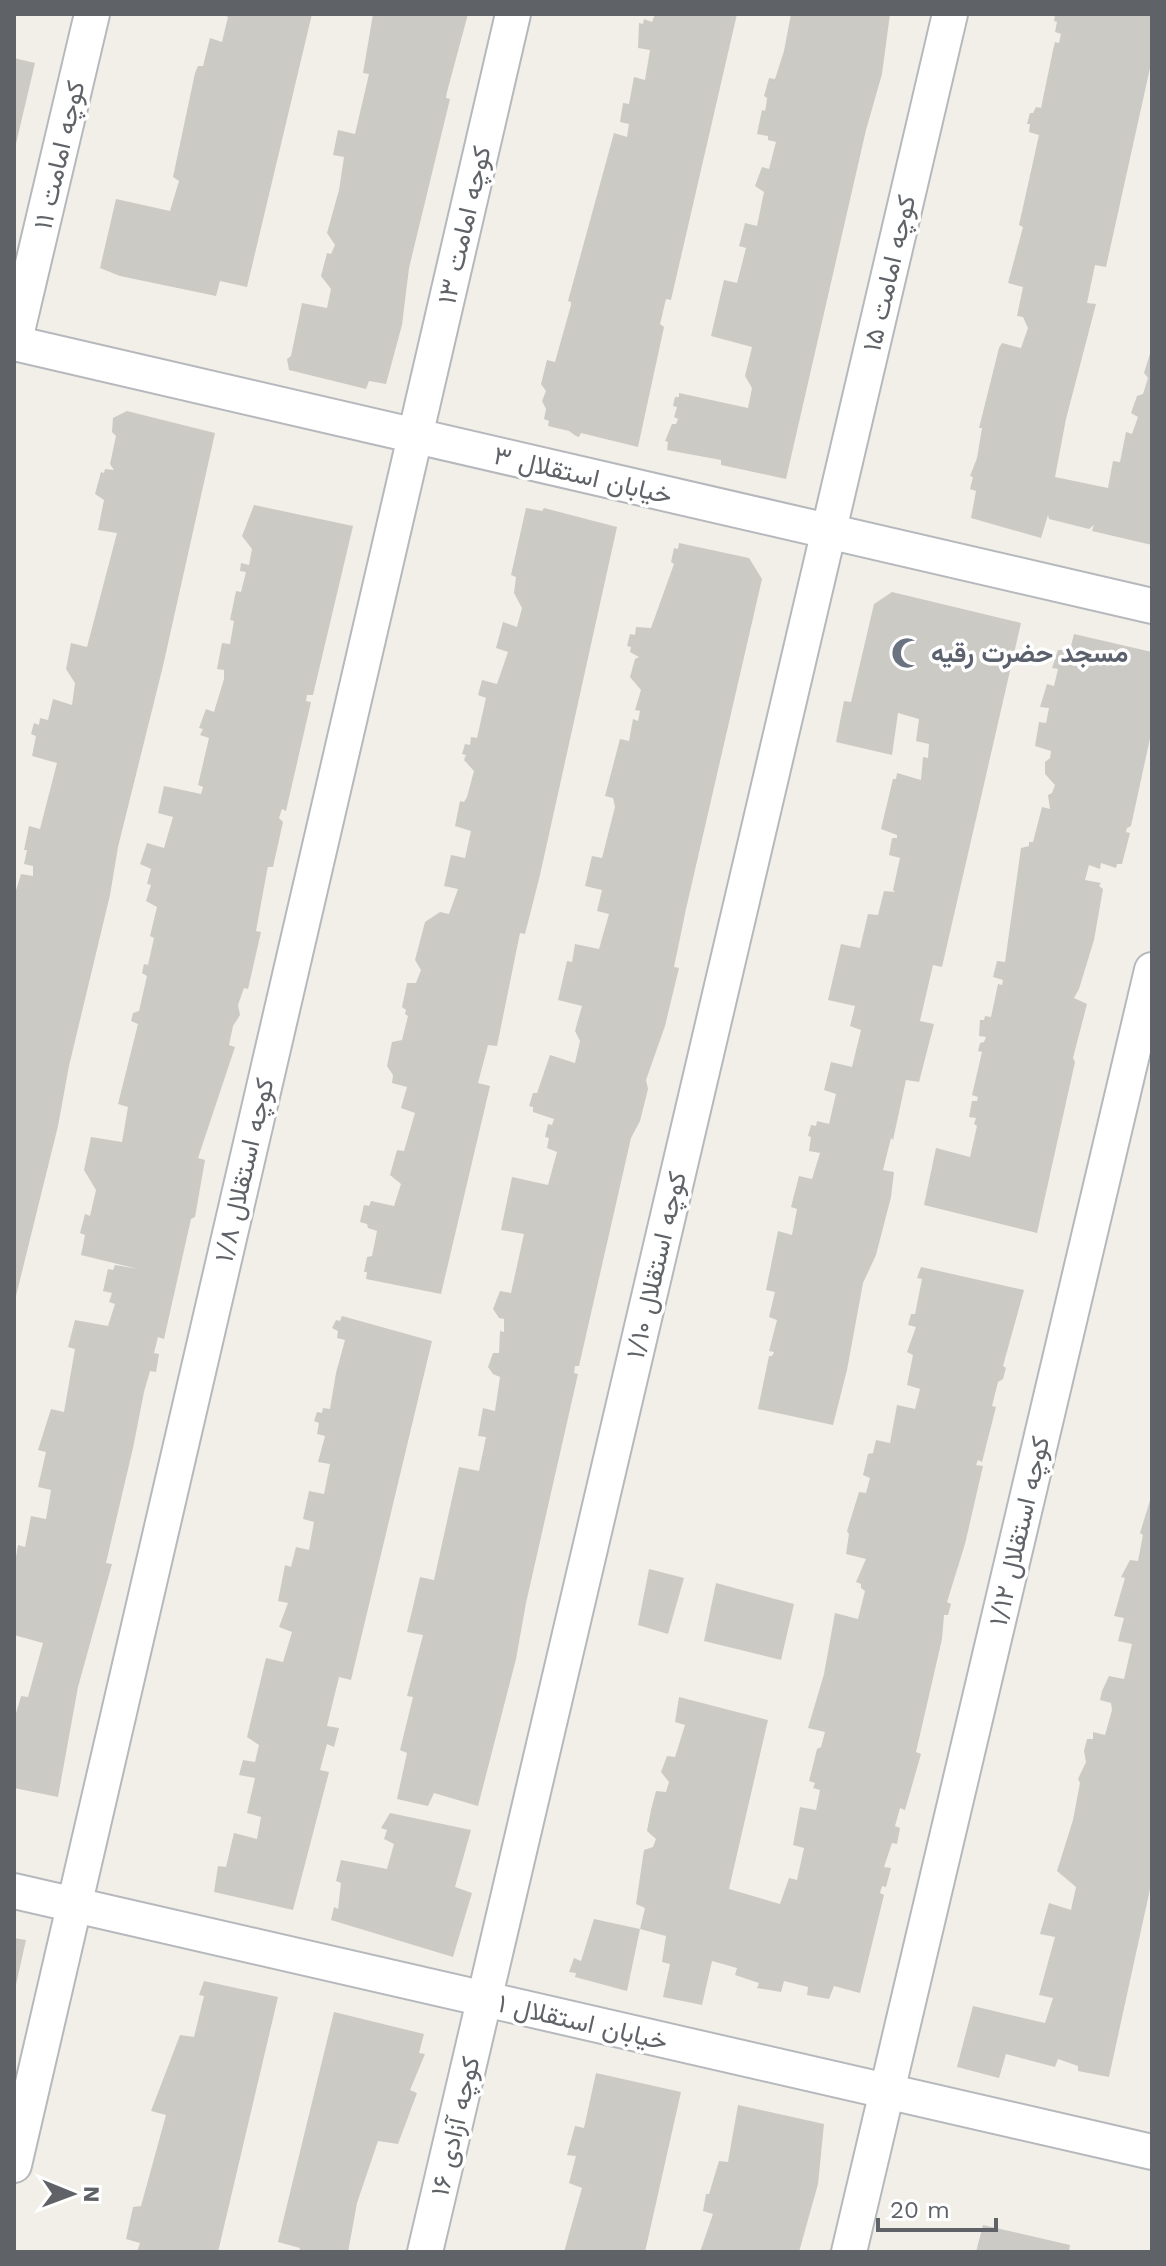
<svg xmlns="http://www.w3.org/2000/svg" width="1166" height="2266" font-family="'Work Sans',Vazirmatn,sans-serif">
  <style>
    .building { fill: #cccac5 }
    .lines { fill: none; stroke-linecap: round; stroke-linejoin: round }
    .minor-casing { stroke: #b5b8bc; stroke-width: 38 }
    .minor { stroke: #fff; stroke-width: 34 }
    .labels { text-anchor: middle; stroke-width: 7; stroke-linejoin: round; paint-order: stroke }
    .street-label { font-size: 26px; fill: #5f6368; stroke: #fff }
    .worship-label { font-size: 26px; font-weight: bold; fill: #5b616d; stroke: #fff; text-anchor: start }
  </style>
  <rect width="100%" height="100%" fill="#f1efe8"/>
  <!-- building -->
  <path class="building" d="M220,14H312L247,287L220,281L216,296L120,276L100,268L116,199L170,211L179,181L173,177L195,73L198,66H203L210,38L222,42L228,17Z
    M373,14H468L447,92L446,98L450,99L409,268L402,325L386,384L369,381L366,389L289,370L287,359L291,356L302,303L327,308L331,289L321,276L327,253L331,254L335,245L327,233L339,190L344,157L333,155L338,130L355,134L369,74L363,73Z
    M655,14H737L671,300L666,299L660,324L664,327L638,447L581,433L579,437L576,436L569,431L548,426L549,421L544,419L546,409L542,401L546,391L541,384L547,360L555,362L571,305V302L568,301L614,133L627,137L629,124L620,122L623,103L629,104L634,77L645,80L650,50L638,48L639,23L643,24L644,19L652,22Z
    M791,14H890L882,74L866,130L786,479L721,465V460L667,450L668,442L665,441L672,424H676L678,419L674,417L677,407L673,406L675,397H679V393L748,408L752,388L745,376L752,347L711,336L724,280L737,283L746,248L739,246L745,223L757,226L764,192L755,186L762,167L769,169L776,142L768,140V136L757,134L762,110L765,111L766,106L767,98L764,96L769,78L775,79L784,51Z
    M1055,14H1152V59L1106,267L1095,265L1087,303L1096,304L1066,419L1055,477L1108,488L1113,461L1120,462L1126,432L1132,434L1138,417L1131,413L1137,396L1143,394L1148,378L1144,373L1152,347V545L1092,531L1094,525L1089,529L1049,519L1048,515L1041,538L971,518L976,491L970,489L973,477L970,476L977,458L982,428H979L999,348L1002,343L1021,348L1028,328L1023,317L1017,316L1023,287L1008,283L1023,227L1019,225L1039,135L1029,132L1030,124H1027L1030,113H1033L1036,107L1041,108L1053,50L1055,42L1059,43L1061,34L1055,32L1057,22L1054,21Z
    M14,58L35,63L15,148H14Z
    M127,411L215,433L163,666L118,847L110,895L69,1066L58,1126L14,1304V897L21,874L33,876V866L24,864L27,850H24L29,826L40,829L57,763L32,756L36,736L31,734L34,723L39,725L40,718L48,720L53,699L72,705L75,683L66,669L71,643L87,647L117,533L98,530L104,500L95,494L101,472L104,473L105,469L114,470L110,464L116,436L112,432L113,418Z
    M254,505L353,526L313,695H307L306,701L311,702L286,811L282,809L279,818L283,822L273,867H268L267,871L256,931L261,932L248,989L244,988L238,1005L240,1015L233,1026L229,1045L235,1047L198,1158L205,1160L195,1217L191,1219L164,1339L158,1337L154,1353L159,1354L156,1372L150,1371L144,1392L133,1448L106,1563L112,1564L78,1687L58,1797L14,1788V1720L21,1696L28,1697L43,1643L14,1635V1569L18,1545L25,1547L31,1516L46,1519L51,1490L38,1487L46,1452L38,1450L51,1409L64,1412L75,1349L68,1347L75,1320L108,1326L115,1304L109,1302L112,1293L103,1291L108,1269L113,1270L115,1265L138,1269L81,1255L85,1235L80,1233L85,1214L90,1216L96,1190L84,1170L91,1137L122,1142L128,1107L118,1104L138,1024L131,1021L133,1013L139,1011L147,976L142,973L144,964L148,965L154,938L150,936L157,907L146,901L151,885L147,884L151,869L140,864L147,843L164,848L173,817L158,813L164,786L201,794L203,787L198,785L209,738L200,735L203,729L199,728L206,709L214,712L224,679V670L217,669L222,643L230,644L234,621L230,620L236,591L241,592L246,572L240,571L241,563L249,565L252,549L242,536Z
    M526,508L542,511L544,508L617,527L540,875L525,934L520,933L497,1046L488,1045L478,1083L490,1086L441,1294L366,1279L367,1272H364L367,1257L372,1256L377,1231L368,1228L367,1224L360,1222L364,1205L369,1206L371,1201L394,1206L401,1184L390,1175L397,1150L404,1151L415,1113L401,1108L407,1087L392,1083L393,1075L387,1066L392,1042L402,1040L408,1016L405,1014L406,1010L402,1007L407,983H416L421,970L415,960L425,922L440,912L449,914L458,889L444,886L451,855L465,858L471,831L455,826L460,801L464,802L467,797L474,771L464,760L466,755L462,754L465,744L470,745L471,737L477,738L486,698L478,695L482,680L497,684L508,652L496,648L503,622L517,627L522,608L514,593L516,577L511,575Z
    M679,543L749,558L762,579L686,909L674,967L679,968L665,1026L646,1080L648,1089L640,1121L631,1138L579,1366H575L574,1373L578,1374L526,1603L516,1659L478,1806L434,1793L428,1806L397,1799L407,1753L400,1750L413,1697L407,1696L423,1635L407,1632L420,1577L434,1580L459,1467L479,1471L486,1437L478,1436L483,1408L495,1411L500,1377L493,1374L488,1367L493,1353H499L500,1331L504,1332V1319L499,1318L493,1309L500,1291L511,1293L524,1234L501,1230L512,1177L548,1185L557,1152L547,1148L549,1138L545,1137L548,1124L552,1125L554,1119L533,1112V1107L529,1106L533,1093H537L550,1055L575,1063L580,1041L575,1031L582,1006L558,1000L567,961L572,962L575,944L599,949L609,914L597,911L602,890L585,886L592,856L602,858L615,807L613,798L605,796L620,739L629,741L633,719L638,721L640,711L635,710L641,690L630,677L635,659L639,657L630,652L631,647L627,646L630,634L635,635L636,627L651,628L674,564L671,562L674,548L678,549Z
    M892,592L1021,623L942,967L933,965L920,1021L934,1024L919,1082L906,1080L893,1140L891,1138L883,1170L894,1172L891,1197L876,1255L863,1283L847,1370L833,1425L758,1409L769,1356H772L774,1352L769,1351L777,1320L769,1317L775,1292L766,1290L778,1231L792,1235L797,1209L791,1207L799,1176L812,1179L820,1153L809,1151L811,1137L808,1136L811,1125L816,1126L817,1121L829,1124L836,1094L824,1090L831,1062L852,1067L861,1030L850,1026L855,1006L828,1000L841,944L860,948L868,914L878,915L884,891L895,892L893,890L900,858L889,855L892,838H897V835L881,829L893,779H896L897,773L921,780L923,757L928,758L929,744L916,741L919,719L898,713L892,755L836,742L844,701L851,702L874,604Z
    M1074,634L1152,652V729L1131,826L1127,828L1126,832L1130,833L1122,864H1117L1116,868L1101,863L1100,869L1089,865L1085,880L1101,883L1099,886L1103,889L1094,940L1079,989L1074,998L1087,1004L1073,1058L1075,1062L1037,1233L924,1205L936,1148L970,1157L977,1126L974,1124L976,1118L969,1117L972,1101H977L978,1097L972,1095L982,1052L978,1051L980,1043L984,1042L986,1037L979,1036L980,1020H984L985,1016L991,1017L998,984L1002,985L1003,980L993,977L997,961L1005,962L1021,848L1029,846V842H1033L1042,807L1050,809L1048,795L1052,793L1055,785L1045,774V762L1050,758L1051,751L1035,746L1039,722L1046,723L1049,708L1040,707L1047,684L1054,686L1058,669L1052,668L1058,650H1070Z
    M921,1267L1024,1290L1003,1366L1006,1368L1003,1379L998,1382L992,1406L996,1407L982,1462L978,1460L976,1465L983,1466L965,1544L947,1602L951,1604L948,1615H944L942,1639L916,1752L921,1754L905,1810L900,1808L895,1826L900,1828L897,1844L892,1843L884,1867L891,1868L886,1887L882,1886L880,1893L884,1895L860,1993L834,1986L829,1999L807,1995L808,1987L784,1981L781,1992L757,1988L759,1983L735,1975L737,1968L712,1961L702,2005L663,1997L670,1964L662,1962L666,1936L640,1929L645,1908L636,1904L644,1850L653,1847L656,1839L647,1831L651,1810L656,1791L666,1792L669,1782L661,1772L667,1756L675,1757L685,1725L675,1722L679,1697L768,1720L729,1889L780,1904L789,1878L797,1880L804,1848L793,1845L800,1807L816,1810L820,1790L813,1788L815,1783L809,1781L817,1749L821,1747L825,1732L808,1728L824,1674L835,1613L858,1619L865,1591L861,1588V1584L856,1582L866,1559L846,1554L849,1534L847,1531L859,1492L866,1493L870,1478L863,1475L868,1454L873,1453L876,1440L890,1443L897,1405L915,1409L920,1389L907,1385L913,1355L907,1352L916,1327L908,1325L911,1314H915L922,1279L917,1278Z
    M342,1316L432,1341L351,1680L339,1677L327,1726L339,1728L334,1747L327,1744L320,1770L329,1772L293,1910L214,1892L218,1866L226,1867L234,1833L257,1839L261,1817L247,1813L255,1778L239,1775L243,1760L255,1762L259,1745L247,1737L266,1658L283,1662L292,1632L279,1627L288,1603L278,1601L285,1565L291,1567L296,1547L309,1550L314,1522L303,1519L309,1491L324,1494L330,1464L318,1462L325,1436L317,1434L319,1423L314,1421L317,1412L322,1413L323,1408L330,1409L336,1373L345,1340L337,1338L338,1331L332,1328L336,1320L340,1321Z
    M1152,1494V1880L1109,2077L1078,2071V2066L1058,2059L1055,2067L1006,2054L999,2078L957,2067L973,2006L1045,2023L1053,1998L1039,1995L1055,1937L1040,1934L1049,1903L1071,1910L1076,1887L1057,1871L1073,1820L1080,1783L1078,1779L1086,1762L1084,1751L1087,1739H1093V1732L1105,1735L1112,1710L1111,1703L1100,1700L1102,1691L1109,1676L1124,1679L1132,1644L1118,1641L1124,1618L1114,1616L1125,1578L1121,1577L1130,1560L1138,1561L1143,1535L1140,1533Z
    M649,1569L684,1578L668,1634L638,1625Z
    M716,1583L794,1604L781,1660L704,1641Z
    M390,1813L471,1830L455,1887L472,1893L453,1957L331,1920L334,1907L338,1909L341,1883L336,1881L341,1860L387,1869L394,1844L384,1839L387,1830L381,1828Z
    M594,1919L640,1929L627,1991L575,1977L576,1973L569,1972L574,1958L581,1961Z
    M14,1938L26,1940L15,1989H14Z
    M204,1981L278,1997L218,2252H137L140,2243L126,2239L133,2207L141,2206L166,2115L151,2111L180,2035L194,2037L204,1996L199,1995Z
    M334,2012L424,2034L419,2053L425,2054L410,2090L417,2093L398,2144L378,2141L357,2203L348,2252H299L300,2248L278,2242Z
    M596,2073L681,2092L645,2252H564L582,2188L569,2183L576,2156L567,2155L575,2126L584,2128Z
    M738,2105L824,2124L818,2184L799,2252H700L713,2214L703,2211L706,2194H709L719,2161L728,2162Z
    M983,2225L1070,2245L1069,2252H976Z"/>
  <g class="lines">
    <defs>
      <path id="minor" d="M14,343L1152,606
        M14,344L92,14
        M14,1891L1152,2152
        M14,2165L513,14
        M425,2252L950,14
        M849,2252L1152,970"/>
    </defs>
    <!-- minor casing -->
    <use href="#minor" class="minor-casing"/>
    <!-- minor -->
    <use href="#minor" class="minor"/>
  </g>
  <!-- icons -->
  <defs>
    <symbol id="mosque-bare" viewBox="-9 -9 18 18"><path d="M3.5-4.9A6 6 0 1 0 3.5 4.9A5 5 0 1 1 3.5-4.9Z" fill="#6b7280" stroke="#fff" stroke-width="2.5" paint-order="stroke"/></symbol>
  </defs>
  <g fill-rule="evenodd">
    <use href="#mosque-bare" x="885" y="631" width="44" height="44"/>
  </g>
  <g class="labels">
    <!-- street labels -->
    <g class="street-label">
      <text transform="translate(59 155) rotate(-77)" y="9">کوچه امامت ۱۱</text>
      <text transform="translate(464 225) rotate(-77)" y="9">کوچه امامت ۱۳</text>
      <text transform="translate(889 273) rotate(-77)" y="9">کوچه امامت ۱۵</text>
      <text transform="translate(583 475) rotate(13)" y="9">خیابان استقلال ۳</text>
      <text transform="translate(244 1170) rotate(-77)" y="9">کوچه استقلال ۱/۸</text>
      <text transform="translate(656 1265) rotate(-77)" y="9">کوچه استقلال ۱/۱۰</text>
      <text transform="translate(1019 1531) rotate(-77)" y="9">کوچه استقلال ۱/۱۲</text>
      <text transform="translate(583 2022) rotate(13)" y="9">خیابان استقلال ۱</text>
      <text transform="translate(455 2126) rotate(-77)" y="9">کوچه آزادی ۱۶</text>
    </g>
    <!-- worship labels -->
    <g class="worship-label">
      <text x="931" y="662">مسجد حضرت رقیه</text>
    </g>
  </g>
  <!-- border -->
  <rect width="1166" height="2266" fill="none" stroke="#5f6368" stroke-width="32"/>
  <!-- north arrow -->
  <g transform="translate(72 2194) rotate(91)" stroke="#ffffff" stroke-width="6" paint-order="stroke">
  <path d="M0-6L14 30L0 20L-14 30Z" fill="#5f6368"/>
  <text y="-12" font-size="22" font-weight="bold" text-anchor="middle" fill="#5f6368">N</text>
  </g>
  <!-- scale -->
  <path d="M878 2218v12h118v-12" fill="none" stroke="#5f6368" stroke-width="4"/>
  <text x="890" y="2218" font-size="24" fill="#5f6368" stroke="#ffffff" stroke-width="6" paint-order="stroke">20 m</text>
</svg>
